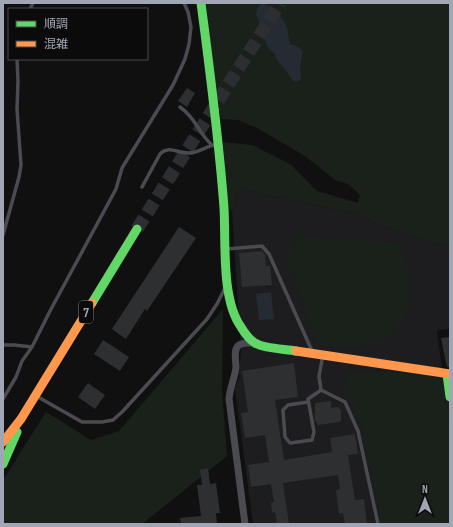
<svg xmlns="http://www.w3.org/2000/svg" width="453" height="527" font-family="'Sofia Sans Condensed','Noto Sans JP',sans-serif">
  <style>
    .built { fill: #1d1d1f }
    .green { fill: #1a211b }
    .water { fill: #242b32 }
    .building { fill: #2e2f31 }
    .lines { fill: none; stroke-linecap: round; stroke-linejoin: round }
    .highway-tunnel { stroke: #2d2e31; stroke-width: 13; stroke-dasharray: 13 6; stroke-linecap: butt }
    .lane { stroke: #4a4b50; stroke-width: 3.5 }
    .street { stroke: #4a4b50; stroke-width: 7 }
    .fast { stroke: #63d668; stroke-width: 9 }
    .slow { stroke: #ff974d; stroke-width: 9 }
    .labels { text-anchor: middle; stroke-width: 3; stroke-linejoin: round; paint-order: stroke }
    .shield { fill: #0b0b0c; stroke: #737881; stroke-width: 1 }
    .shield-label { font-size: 13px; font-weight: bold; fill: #a0a6b3 }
  </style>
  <rect width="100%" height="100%" fill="#101011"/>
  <!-- built -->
  <path class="built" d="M239,189L349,212L410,237L450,248V328L437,331L443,377L450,408V524H253L235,388L239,378L241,351L232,211Z"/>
  <!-- green -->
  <path class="green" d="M206,3H450V248L410,237L349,212L239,189L232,211L227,206L223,142L252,145L290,164L317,191L358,203L360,195L348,184L335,180L305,156L257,128L238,120L221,119L214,73Z
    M299,235L397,243C407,256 409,271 410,286C411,300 410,309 403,321C387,353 349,347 318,346L285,255Z
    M223,309L222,391L227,456L142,524H3V480L46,412L91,440L119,431Z
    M348,372L399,373L440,378L450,424V524L382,523L362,426L345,392Z"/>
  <!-- water -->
  <path class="water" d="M262,3C272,7 284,18 287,28C289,33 288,39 290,44C295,45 300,47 303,52L300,67L301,79L297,82C289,80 291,76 286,71C282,64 276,63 275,54C261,42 268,40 261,26C260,22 257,18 256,14L258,7Z
    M271,292L274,319L259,320L256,294Z"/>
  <!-- building -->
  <path class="building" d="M187,88L195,93L187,107L178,101Z
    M179,227L196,238L147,311L145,309L126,339L112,329Z
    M262,251L265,255L266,266H270L272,285L242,287L239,253Z
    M450,337V367H447L441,338Z
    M103,340L129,357L120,371L94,354Z
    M294,363L298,397L275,400L284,460L332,452L330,438L355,434L358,454L348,455L355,500L364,499L367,524H345L343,513L339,514L336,490L340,489L338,475L283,483L289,524H277L275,512L272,513L271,503L274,502L271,484L251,487L248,465L269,462L265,435L245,438L241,413L248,412L242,371Z
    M88,383L105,395L95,409L78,397Z
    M331,401V408L338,407L341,410V421L339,422L318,425L315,420V403Z
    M208,468L210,484L216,483L220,513H216L217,524H181L180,518L201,516L197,485H202L200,470Z"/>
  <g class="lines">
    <!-- highway-tunnel -->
    <path class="highway-tunnel" d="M137,229L280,3"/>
    <!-- lane -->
    <path class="lane" d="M30,9L33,3
      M180,107C197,119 198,133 212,145
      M142,187L160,154C169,145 177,153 188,153C198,154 206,145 216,145
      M3,235L19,177L21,165L17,109L18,81L17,59
      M227,249L262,246L269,254L312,351
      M3,345H14L32,347
      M323,355L319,376L321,390L345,402L358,431L378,524
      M38,397L82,422H102L113,420L123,411L207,319L217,304L225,288
      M3,399L16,377L22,361L32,347L50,311L116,189L122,168L173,85L185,59L189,44L191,27L188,12L184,3
      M308,402L288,405L283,410L285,437L290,443L312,440L314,432L308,399L321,390"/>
    <!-- street -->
    <path class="street" d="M245,524L229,399C230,386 235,378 236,367C236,361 233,349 239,345C243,342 250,343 255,343"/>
    <!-- fast -->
    <path class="fast" d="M201,3C210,71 219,140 224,208C226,242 221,299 241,327C244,332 250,340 255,343C264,349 286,349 296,351
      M92,303L137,229
      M447,374L450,397
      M3,464L17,432"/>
    <!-- slow -->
    <path class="slow" d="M296,351L450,374
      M3,442L21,419L92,303"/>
  </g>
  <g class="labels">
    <!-- shield labels -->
    <rect class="shield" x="79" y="301" width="14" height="22" rx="3"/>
    <g class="shield-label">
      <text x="86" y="317">7</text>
    </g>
  </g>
  <!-- border -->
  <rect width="453" height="527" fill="none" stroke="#a0a6b3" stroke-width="8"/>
  <!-- legend -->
  <rect x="8" y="8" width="140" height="52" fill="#0b0b0c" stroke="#47494f"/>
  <rect x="16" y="21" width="20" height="6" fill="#63d668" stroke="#47494f"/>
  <text x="44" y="28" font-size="12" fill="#a0a6b3">順調</text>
  <rect x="16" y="41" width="20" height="6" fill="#ff974d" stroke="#47494f"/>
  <text x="44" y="48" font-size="12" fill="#a0a6b3">混雑</text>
  <!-- north arrow -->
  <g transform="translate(425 499)" stroke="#0b0b0c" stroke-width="3" paint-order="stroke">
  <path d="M0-3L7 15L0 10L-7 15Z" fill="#a0a6b3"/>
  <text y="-6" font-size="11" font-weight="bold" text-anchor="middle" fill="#a0a6b3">N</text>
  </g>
</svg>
